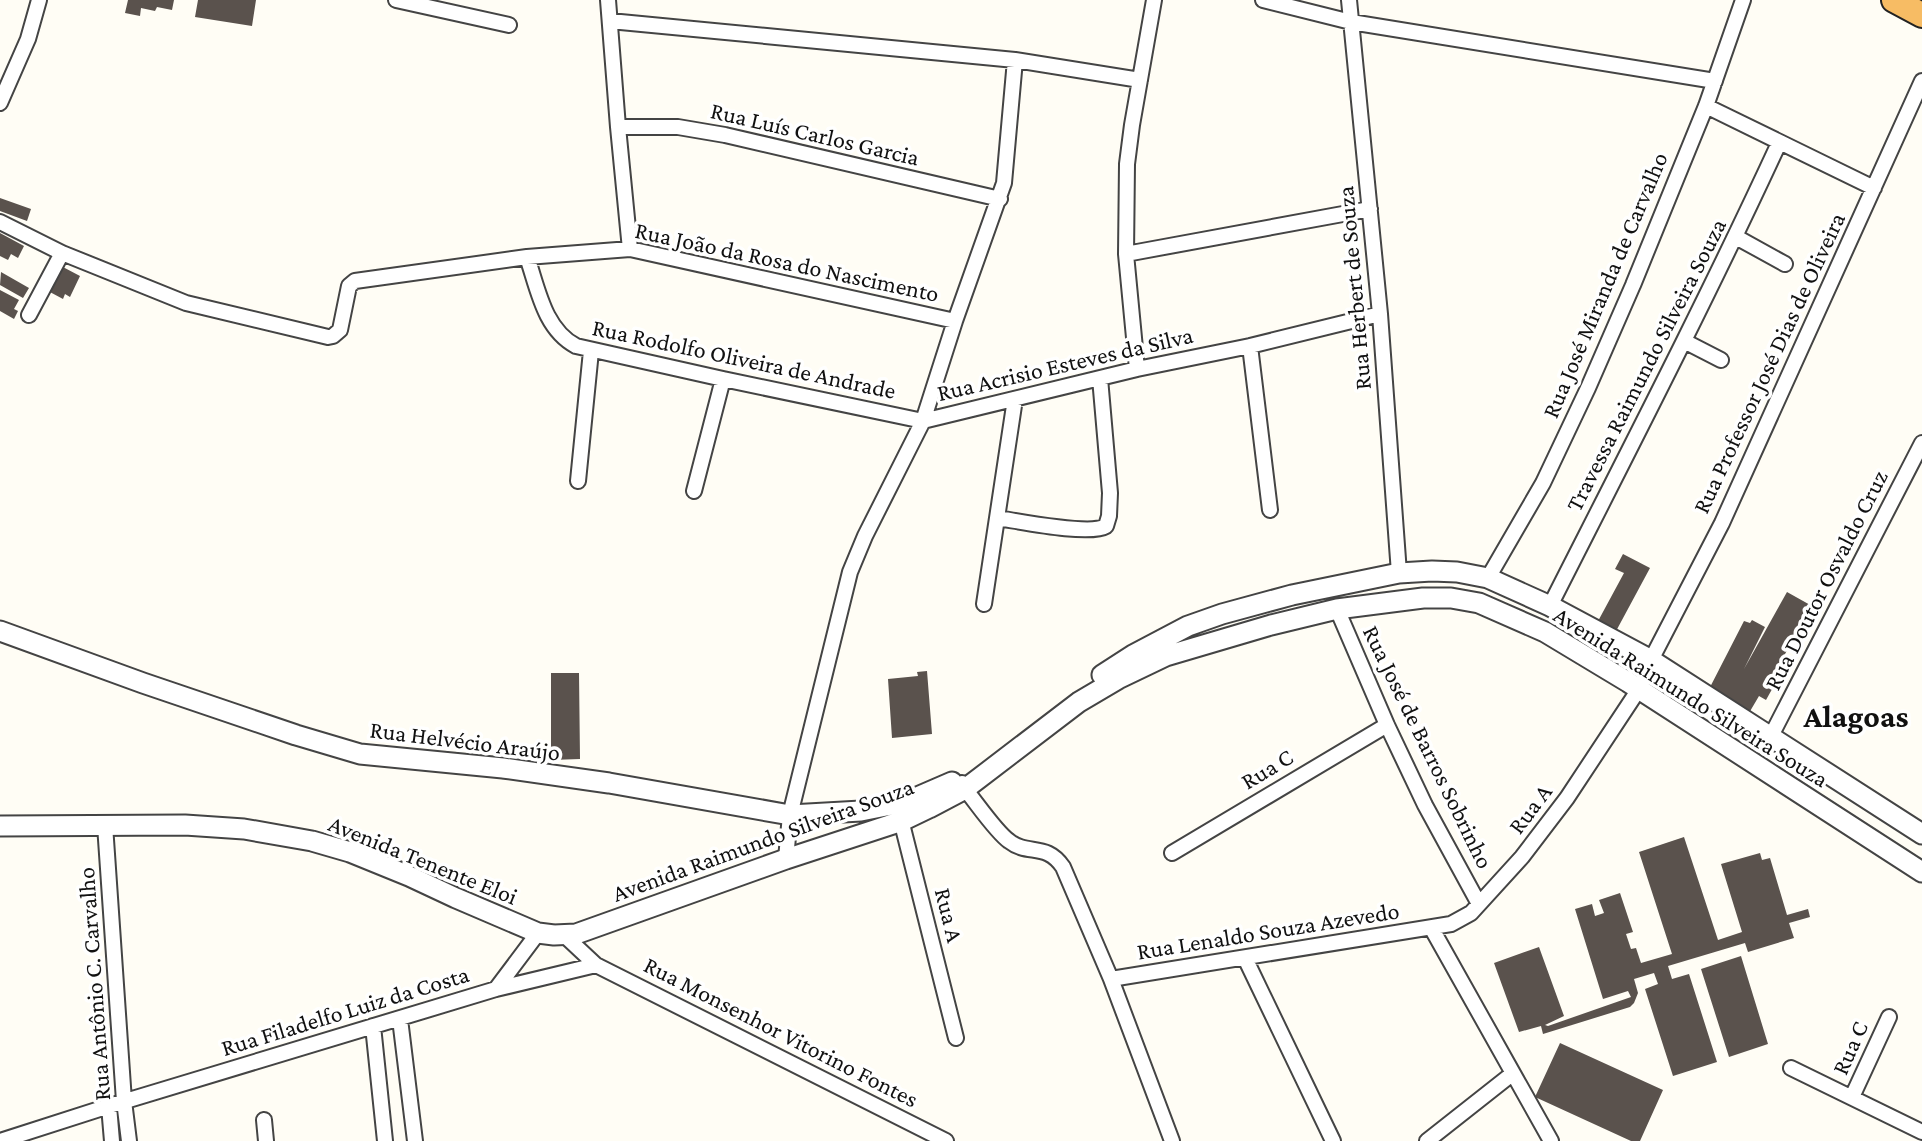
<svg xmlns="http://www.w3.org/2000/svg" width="1922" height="1141" font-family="'Crimson Pro',serif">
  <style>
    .building { fill: #5a524d }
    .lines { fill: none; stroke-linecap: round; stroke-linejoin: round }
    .minor-casing { stroke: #444; stroke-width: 18 }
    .tertiary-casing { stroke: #444; stroke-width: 23 }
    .trunk-casing { stroke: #222; stroke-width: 28 }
    .minor { stroke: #fff; stroke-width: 14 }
    .tertiary { stroke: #fff; stroke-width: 19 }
    .trunk { stroke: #f7bc64; stroke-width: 24 }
    .labels { text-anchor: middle; stroke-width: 7; stroke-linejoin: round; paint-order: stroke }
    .street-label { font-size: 24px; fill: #111; stroke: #fff }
    .district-label { font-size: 32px; font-weight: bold; fill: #111; stroke: #fff }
  </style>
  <rect width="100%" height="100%" fill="#fffdf5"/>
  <!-- building -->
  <path class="building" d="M128,0H174L172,10L157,7L155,11L141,8L140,16L125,13Z
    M198,0H256L252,26L195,17Z
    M0,198L31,209L27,221L0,211Z
    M0,233L24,246L18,258L11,254L8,260L0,256Z
    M61,266L80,276L70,297L65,294L63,299L48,291Z
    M1,272L29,288L23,298L0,285Z
    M0,290L19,300L14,309L18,311L14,319L0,311Z
    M1623,554L1650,568L1615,633L1597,623L1624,573L1615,569Z
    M1787,592L1812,606L1771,679L1776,682L1766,700L1759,696L1749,713L1706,695L1744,621L1750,623L1752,620L1765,627L1744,669Z
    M927,671L932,734L892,738L888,679L918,676L917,672Z
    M551,673H579L580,759L551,760Z
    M1684,837L1718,940L1742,932L1721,864L1760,853L1762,860L1770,858L1787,915L1808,909L1810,917L1789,923L1794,938L1748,952L1745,943L1668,966L1672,979L1689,974L1717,1062L1673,1076L1645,989L1658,984L1654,973L1634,979L1638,993L1634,1003L1630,1007L1543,1034L1541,1026L1519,1032L1494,963L1539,947L1564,1016L1545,1025L1548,1026L1631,997L1628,991L1603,999L1575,909L1592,904L1595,916L1604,913L1599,900L1620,893L1633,932L1626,934L1631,949L1636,948L1641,963L1672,954L1639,852Z
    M1741,956L1768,1044L1729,1057L1701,969Z
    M1560,1043L1663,1090L1640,1141H1631L1535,1097Z"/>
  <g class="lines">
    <defs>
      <path id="minor" d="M396,0L509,25
        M608,0L618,127L630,249
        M1263,0L1351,22L1715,81
        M1349,0L1380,314L1399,573
        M610,21L1015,60L1140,80
        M0,103L28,39L39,0
        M1706,106L1874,188
        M618,127H678L725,135L1000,199
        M0,222L62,253L186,303L328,337L333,336L340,330L349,286L355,281L527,257L630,249L955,321
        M1736,237L1785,264
        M1126,254L1370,209
        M527,257C538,289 544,329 576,346L723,379L923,421L955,321L1004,183L1015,60
        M29,315L62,253
        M1684,341L1721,360
        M1250,346L1270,510
        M1137,369L1126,254L1127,164L1132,125L1154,0
        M578,481L591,351
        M694,491L723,379
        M997,518C1018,521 1090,536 1106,526L1109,516L1110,493L1100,378
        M1488,578L1543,483L1588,388L1633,285L1706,106L1743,0
        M984,604L1015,399
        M1550,606C1628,452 1707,299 1779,143
        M1337,609L1387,725L1425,805L1479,904
        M1770,738L1922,443
        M962,783L965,789C976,802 996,832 1009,841C1028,856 1046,842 1063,867L1111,979L1172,1141
        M899,812L956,1038
        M105,825L124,1101L129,1141
        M1172,853L1387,725
        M786,859L790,815L850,572L865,536L923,421L1137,369L1250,346L1380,314
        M1432,929L1551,1141
        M564,935L596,965L946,1141
        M1245,958L1333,1141
        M1111,979L1451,924L1471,913L1522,857L1567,798L1639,689L1651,660L1722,523L1922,81
        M496,989L538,933
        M400,1019L415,1141
        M373,1026L385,1141
        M1791,1068L1922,1132
        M1852,1097L1889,1017
        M109,1106L112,1141
        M264,1120L266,1141
        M0,1141L109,1106L496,989L596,965
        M1427,1141L1512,1074"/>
      <path id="tertiary" d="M0,631L143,683L296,735L360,754L503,768L609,783L790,815L861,811L886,806L915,798L952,782
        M1102,675L1133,655L1188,626L1222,614L1292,595L1399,573L1432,571L1457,572L1488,578L1550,606L1651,660L1922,834
        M0,826L185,825L244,829L312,841L350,852L409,876L456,898L538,933L554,935L576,934L786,859L902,821L929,808L965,789L1079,702L1118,679L1166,656L1271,625L1337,609L1423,598H1451L1479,603L1545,632L1628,682L1922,872"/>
      <path id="trunk" d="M1894,0L1922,15"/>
    </defs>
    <!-- minor casing -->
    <use href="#minor" class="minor-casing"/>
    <!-- tertiary casing -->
    <use href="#tertiary" class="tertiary-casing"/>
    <!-- trunk casing -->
    <use href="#trunk" class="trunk-casing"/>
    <!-- minor -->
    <use href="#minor" class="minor"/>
    <!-- tertiary -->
    <use href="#tertiary" class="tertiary"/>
    <!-- trunk -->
    <use href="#trunk" class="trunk"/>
  </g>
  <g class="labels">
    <!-- street labels -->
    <g class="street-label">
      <text transform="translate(815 134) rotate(13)" y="8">Rua Luís Carlos Garcia</text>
      <text transform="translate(787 262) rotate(12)" y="8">Rua João da Rosa do Nascimento</text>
      <text transform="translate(1605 285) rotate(-67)" y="8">Rua José Miranda de Carvalho</text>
      <text transform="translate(1354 288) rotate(-95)" y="8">Rua Herbert de Souza</text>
      <text transform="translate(744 359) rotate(12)" y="8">Rua Rodolfo Oliveira de Andrade</text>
      <text transform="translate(1769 363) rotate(-65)" y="8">Rua Professor José Dias de Oliveira</text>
      <text transform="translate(1065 364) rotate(-13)" y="8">Rua Acrisio Esteves da Silva</text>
      <text transform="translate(1646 365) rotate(-63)" y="8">Travessa Raimundo Silveira Souza</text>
      <text transform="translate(1826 580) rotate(-63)" y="8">Rua Doutor Osvaldo Cruz</text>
      <text transform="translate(1691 697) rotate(32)" y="8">Avenida Raimundo Silveira Souza</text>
      <text transform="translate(465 741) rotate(7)" y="8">Rua Helvécio Araújo</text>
      <text transform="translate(1428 747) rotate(64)" y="8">Rua José de Barros Sobrinho</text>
      <text transform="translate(1267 769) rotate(-31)" y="8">Rua C</text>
      <text transform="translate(1530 809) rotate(-53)" y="8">Rua A</text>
      <text transform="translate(763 840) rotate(-20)" y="8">Avenida Raimundo Silveira Souza</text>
      <text transform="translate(423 860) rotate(22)" y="8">Avenida Tenente Eloi</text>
      <text transform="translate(949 915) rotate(76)" y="8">Rua A</text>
      <text transform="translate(1268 931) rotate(-9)" y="8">Rua Lenaldo Souza Azevedo</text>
      <text transform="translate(94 984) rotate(-94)" y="8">Rua Antônio C. Carvalho</text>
      <text transform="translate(345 1011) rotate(-17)" y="8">Rua Filadelfo Luiz da Costa</text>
      <text transform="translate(781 1032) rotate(27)" y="8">Rua Monsenhor Vitorino Fontes</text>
      <text transform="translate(1850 1048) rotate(-66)" y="8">Rua C</text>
    </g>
    <!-- district labels -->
    <g class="district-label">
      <text x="1856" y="727">Alagoas</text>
    </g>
  </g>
</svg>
